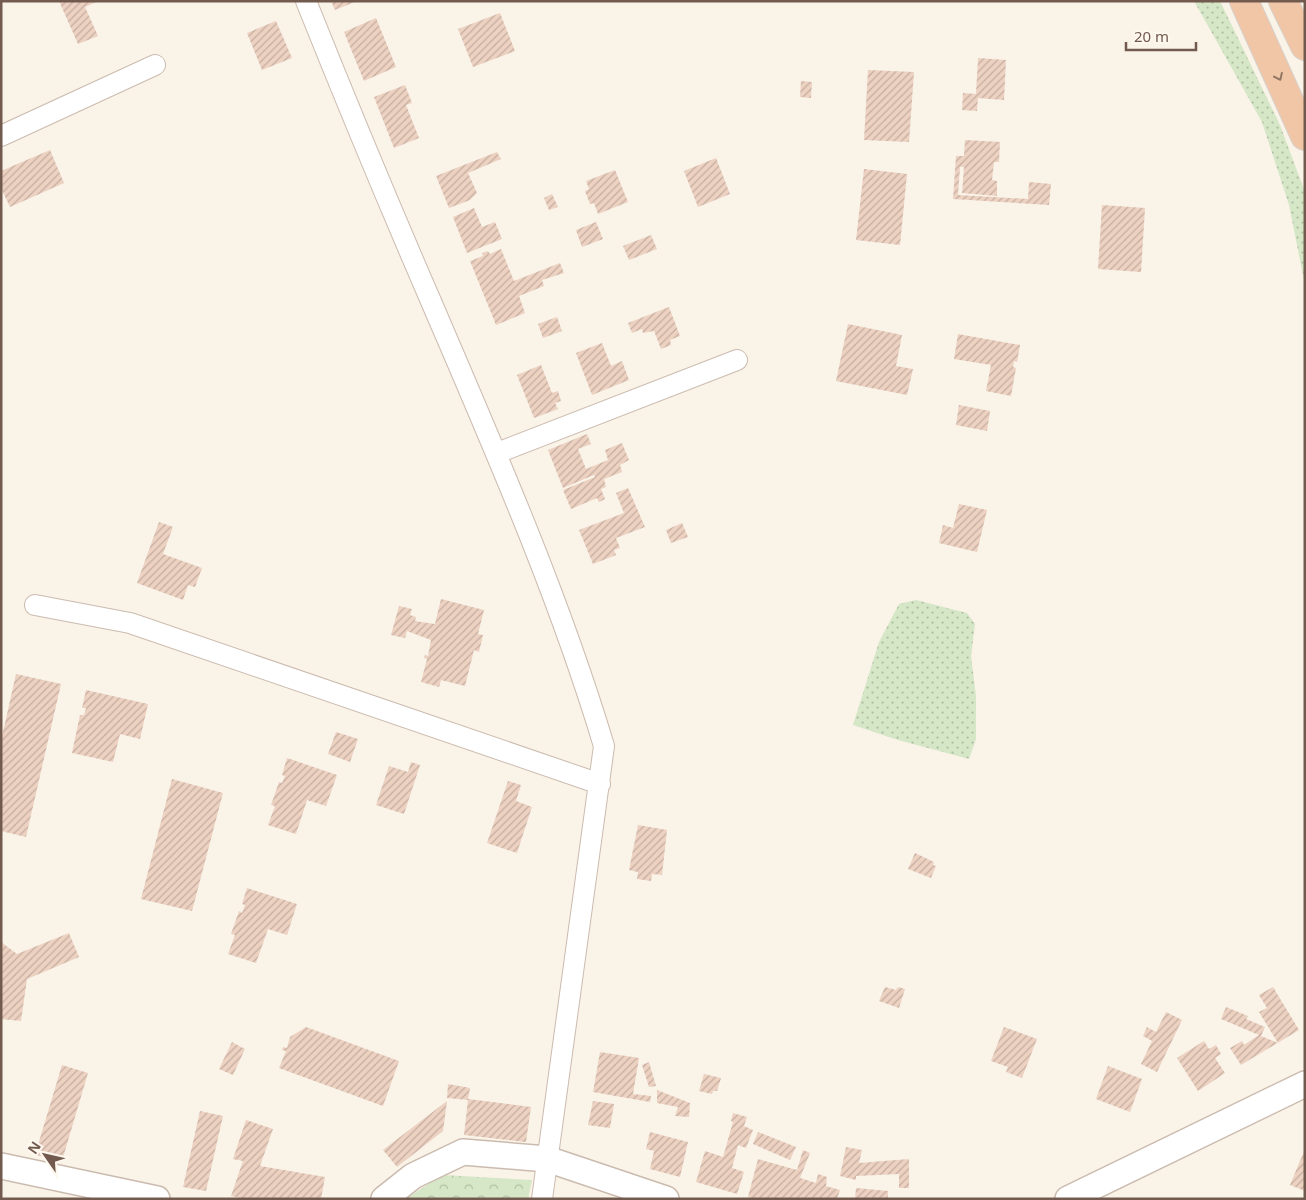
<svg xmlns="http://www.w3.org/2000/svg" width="1306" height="1200" font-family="'Noto Sans',sans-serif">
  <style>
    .grass { fill: url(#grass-dots) }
    .forest { fill: url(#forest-crowns) }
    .building { fill: url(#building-hatch) }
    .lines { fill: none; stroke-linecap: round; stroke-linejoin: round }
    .minor-casing { stroke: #cbbbaf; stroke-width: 22 }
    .tertiary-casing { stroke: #cbbbaf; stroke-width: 28 }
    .trunk-casing { stroke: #d8d1cd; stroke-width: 30 }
    .minor { stroke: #fff; stroke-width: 20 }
    .tertiary { stroke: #fff; stroke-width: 25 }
    .trunk { stroke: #f0c6a6; stroke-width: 28 }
    .oneway { stroke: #927564 }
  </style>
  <defs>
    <pattern id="grass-dots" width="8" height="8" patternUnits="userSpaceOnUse" patternTransform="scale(1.25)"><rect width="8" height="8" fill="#d5e7c7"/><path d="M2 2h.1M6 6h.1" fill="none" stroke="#b1bea4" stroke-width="1.8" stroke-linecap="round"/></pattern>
    <pattern id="forest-crowns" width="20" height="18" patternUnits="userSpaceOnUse" patternTransform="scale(1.25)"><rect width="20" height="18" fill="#d5e7c7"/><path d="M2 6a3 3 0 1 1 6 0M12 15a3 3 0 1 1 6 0" fill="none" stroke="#b1bea4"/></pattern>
    <pattern id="building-hatch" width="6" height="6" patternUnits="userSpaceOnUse" patternTransform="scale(1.25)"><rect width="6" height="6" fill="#edd2c2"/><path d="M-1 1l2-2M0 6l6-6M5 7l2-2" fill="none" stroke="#c4ada0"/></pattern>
  </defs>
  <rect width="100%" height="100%" fill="#faf3e8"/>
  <!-- grass -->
  <path class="grass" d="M1194,1H1220L1280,125L1305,192V285L1289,205L1262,122Z
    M916,600L967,613L975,624L971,656L976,696V739L969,759L898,740L853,725L879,642L899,604Z"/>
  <!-- forest -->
  <path class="forest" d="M443,1175L532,1180L528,1199H405Z"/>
  <!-- building -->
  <path class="building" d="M59,1H98L85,7L98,36L78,44Z
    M331,1H357L335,10Z
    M500,13L515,51L473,67L458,29Z
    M376,18L396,67L364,81L344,32Z
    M276,21L292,58L262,70L247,33Z
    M978,58L1006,60L1004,100L978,98L977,111L962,110L963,93L976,94Z
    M868,70L914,72L909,142L864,140Z
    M801,81L812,82L811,98L800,97Z
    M405,85L412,103L406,105L419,138L394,148L374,97Z
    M965,140L1000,142L999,162H994L992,180L997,181V196L962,193L964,167H960L958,195L1028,199L1029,182L1051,184L1049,205L953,199L956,156H964Z
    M50,150L64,183L10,207L1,188V171Z
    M497,152L501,159L468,173L477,193L470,200L449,208L436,176Z
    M716,158L730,194L698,207L684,171Z
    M864,169L907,174L900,245L856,240Z
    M615,170L628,202L598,214L594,203L590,204L585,191L589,189L586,181Z
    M552,194L558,207L549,210L544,198Z
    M1102,205L1145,208L1141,272L1098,269Z
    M474,208L482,227L495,222L502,239L467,253L453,217Z
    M596,222L603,239L582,247L576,230Z
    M651,235L657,249L629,260L623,246Z
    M501,249L514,281L560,263L564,273L542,280L544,286L519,296L525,313L496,325L470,261L483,256L482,253L488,251L490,254Z
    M669,307L680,336L670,340L671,345L661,349L654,331L643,333L642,329L632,333L628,323Z
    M557,317L562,331L543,338L538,324Z
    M848,324L902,335L896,366L913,369L907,395L836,381Z
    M958,334L1020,345L1017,362L1014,361L1013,367L1016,368L1011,396L986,391L991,365L954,359Z
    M602,343L611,366L622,361L629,380L592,395L576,353Z
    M541,365L552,393L558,391L561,401L555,403L558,409L534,418L517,375Z
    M959,405L990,411L987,431L956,425Z
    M587,434L591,444L578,449L586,469L608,460L605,450L622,443L629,460L620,465L622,472L604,479L606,487L601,489L605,499L599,502L597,498L571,509L563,490L595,477L594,475L563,488L548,450Z
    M628,488L645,527L616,538L620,548L614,550L616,555L593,564L579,530L624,513L616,493Z
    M959,504L987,510L977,552L939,543L943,525L953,528Z
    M159,522L173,527L163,554L202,568L195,587L188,585L183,600L137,583Z
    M682,523L688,537L671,543L666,530Z
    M441,599L484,610L478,634L483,635L479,652L474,650L465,686L441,680L439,687L421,682L427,659L424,658L425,655L428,656L431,640L407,631L405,638L391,635L399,606L412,609L410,615L416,617L415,621L435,624Z
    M16,674L61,684L26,837L1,831V741Z
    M86,690L148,704L140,739L120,734L113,762L72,753L80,715H84L86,708H82Z
    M336,732L358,739L350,762L328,754Z
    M287,758L337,775L326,806L307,800L296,834L268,825L275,806L271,805L279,782L282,783L285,776L282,775Z
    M411,762L420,765L404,814L376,805L389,766L408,772Z
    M172,779L223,793L192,911L141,899Z
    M508,781L521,785L516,801L532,807L517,853L487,843Z
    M638,825L667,830L662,875L652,874L651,881L637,879L638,872L629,870Z
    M915,853L934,862L933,865L936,866L931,878L908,869Z
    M247,888L297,904L287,935L268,929L256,963L228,954L235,935L231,934L239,911L242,913L245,905L242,904Z
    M69,933L79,957L27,979L21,1021L1,1019V942L17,954Z
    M885,987L896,990L898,987L905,989L899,1008L879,1001Z
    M1273,987L1299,1030L1241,1065L1230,1048L1242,1041L1244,1045L1259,1035L1221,1019L1226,1007L1248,1016L1246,1019L1265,1027L1261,1036L1278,1043L1259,1012L1267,1008L1259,995Z
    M1166,1012L1182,1020L1157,1072L1141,1064L1152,1041L1143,1036L1147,1027L1156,1032Z
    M306,1027L399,1061L383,1106L279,1068L286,1051L282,1050L283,1047L287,1048L290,1037Z
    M1004,1027L1037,1039L1022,1078L1006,1072L1008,1067L991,1061Z
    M1204,1041L1209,1049L1216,1045L1221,1054L1215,1058L1225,1073L1198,1091L1177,1058Z
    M232,1042L245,1049L233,1075L219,1069Z
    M600,1052L639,1058L633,1094V1098V1094L651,1096L650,1102L593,1092Z
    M649,1062L656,1086L649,1087L642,1065Z
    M62,1065L88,1073L62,1161L35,1155Z
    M1108,1066L1142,1079L1130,1112L1096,1099Z
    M704,1074L721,1078L717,1091H713L712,1094L699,1091Z
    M448,1084L470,1088L468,1099L531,1107L526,1142L464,1135L468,1100L447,1098Z
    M657,1090L690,1103L689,1117L675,1116L678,1107L657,1103Z
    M447,1101L443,1131L397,1167L383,1150Z
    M593,1101L614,1104L610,1128L588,1125Z
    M200,1111L223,1116L206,1191L183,1187Z
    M733,1113L747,1117L744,1126L753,1130L746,1148L738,1145L732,1168L744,1172L737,1194L696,1182L705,1151L723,1157L733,1122L731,1121Z
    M246,1120L273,1129L260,1166L325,1177L321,1199H246L231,1196L243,1161L233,1159Z
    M650,1132L688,1142L680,1177L650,1169L654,1151L646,1149Z
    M758,1132L796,1147L790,1160L753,1144Z
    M846,1147L862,1150L859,1163L909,1159V1188H899V1174L856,1176V1180L840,1176Z
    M1305,1149V1191L1290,1185Z
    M803,1150L810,1153L800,1178L816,1183L818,1174L827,1177L826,1186L840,1190L837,1199H755L748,1197L758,1159L797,1170Z
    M856,1188L888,1191V1199H855Z"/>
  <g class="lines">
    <defs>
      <path id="minor" d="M306,1C346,101 387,200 430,299C493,446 558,593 604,746L542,1199
        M1,136L155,65
        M497,453L737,360
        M35,605L130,623L600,784"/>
      <path id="tertiary" d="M1,1166L157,1199
        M384,1199L413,1176L463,1152L547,1159L666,1199
        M1068,1199L1305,1084"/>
      <path id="trunk" d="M1244,1L1305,136
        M1283,1L1305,46"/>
    </defs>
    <!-- minor casing -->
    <use href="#minor" class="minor-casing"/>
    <!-- tertiary casing -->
    <use href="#tertiary" class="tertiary-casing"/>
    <!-- trunk casing -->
    <use href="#trunk" class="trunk-casing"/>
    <!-- minor -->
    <use href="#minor" class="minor"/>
    <!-- tertiary -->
    <use href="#tertiary" class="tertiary"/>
    <!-- trunk -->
    <use href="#trunk" class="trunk"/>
  </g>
  <!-- one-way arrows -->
  <defs><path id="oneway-chevron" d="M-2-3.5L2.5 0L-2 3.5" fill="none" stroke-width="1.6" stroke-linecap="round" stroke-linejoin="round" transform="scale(1.25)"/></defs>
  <use class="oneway" href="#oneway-chevron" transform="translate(1279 77) rotate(65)"/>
  <!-- border -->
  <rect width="1306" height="1200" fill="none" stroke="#725a4e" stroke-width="5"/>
  <!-- north arrow -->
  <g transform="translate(45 1155) rotate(304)" stroke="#fdf7ee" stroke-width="4" paint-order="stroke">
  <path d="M0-4L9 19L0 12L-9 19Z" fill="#725a4e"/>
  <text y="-8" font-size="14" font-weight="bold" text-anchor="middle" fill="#725a4e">N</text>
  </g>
  <!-- scale -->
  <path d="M1126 42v8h70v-8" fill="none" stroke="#725a4e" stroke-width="2.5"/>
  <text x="1134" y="42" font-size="15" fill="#725a4e" stroke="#fdf7ee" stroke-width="4" paint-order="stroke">20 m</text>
</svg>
